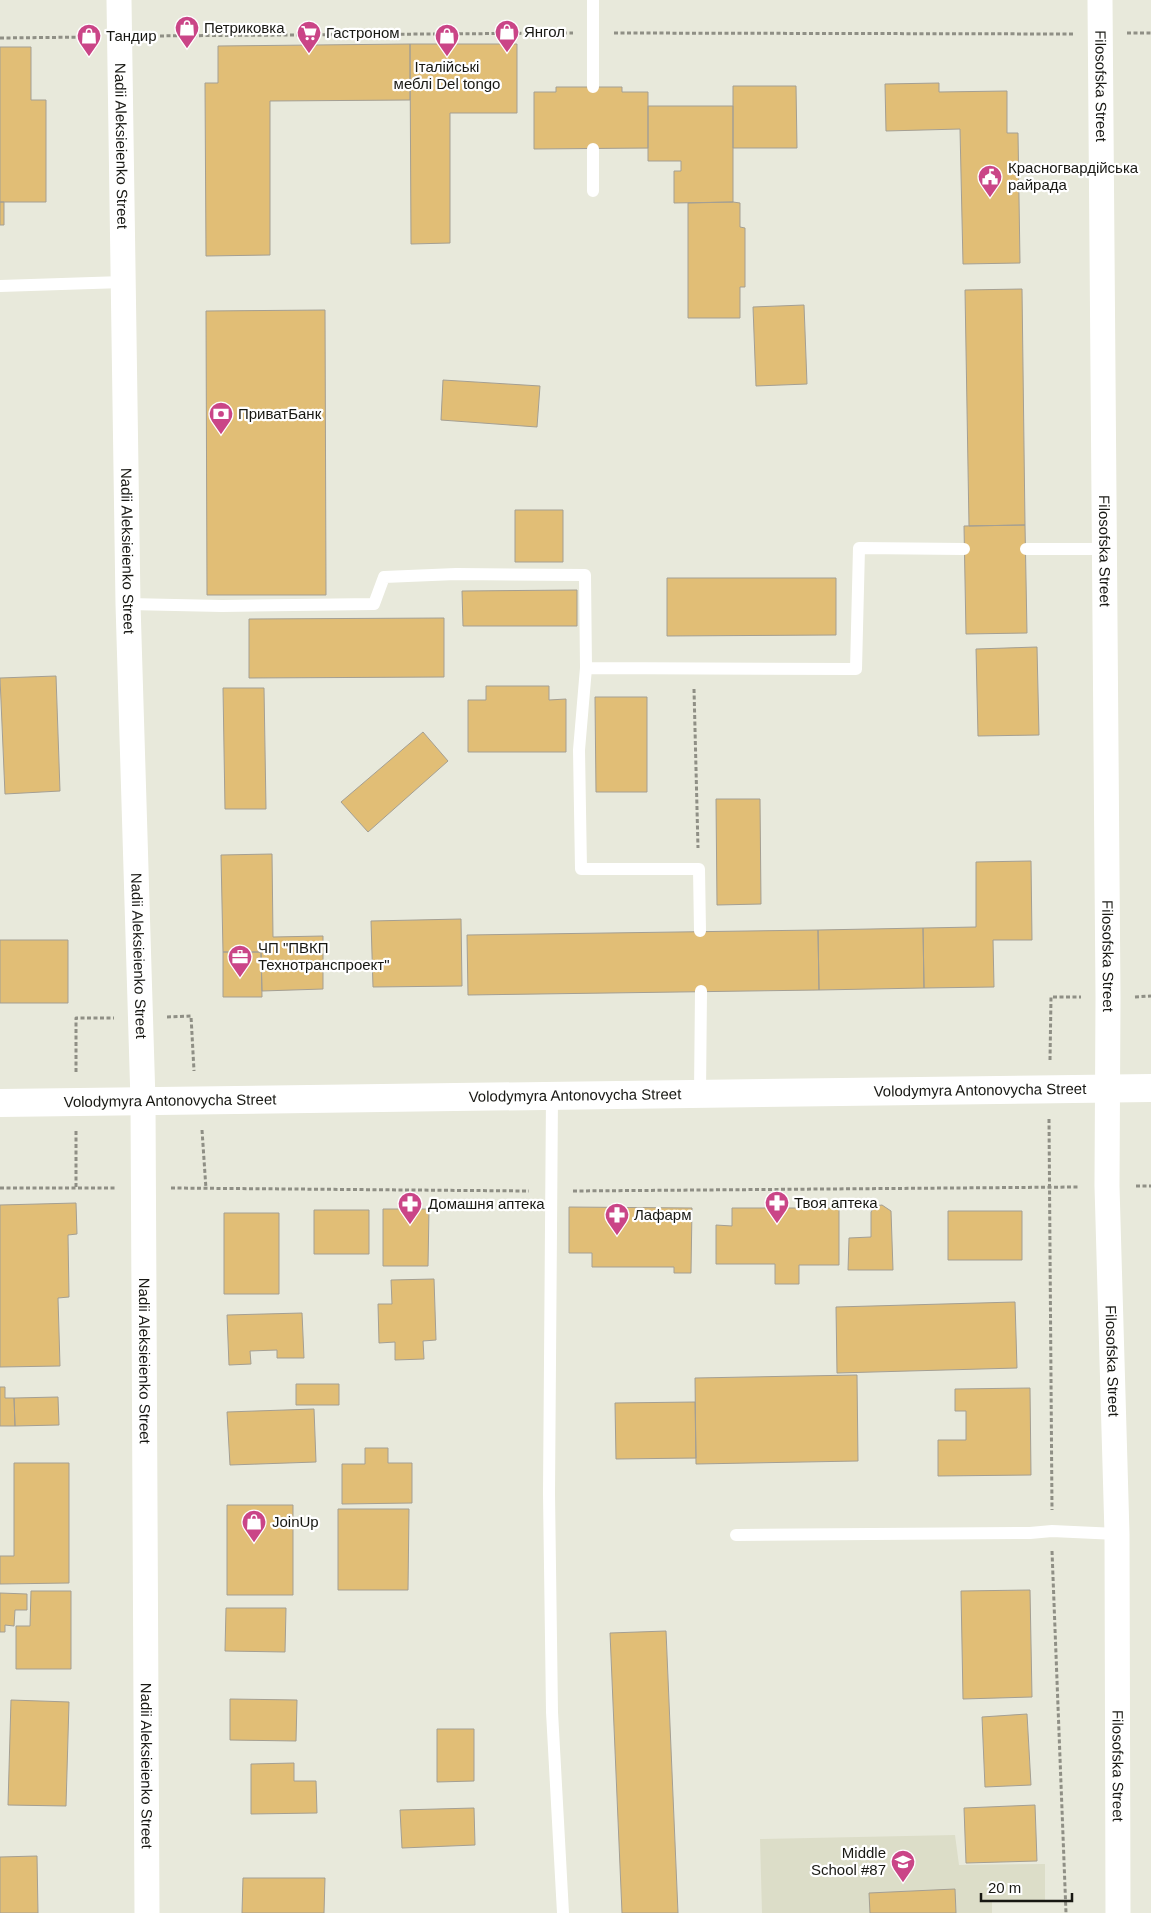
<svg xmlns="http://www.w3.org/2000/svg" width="1151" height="1913" font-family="Arial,sans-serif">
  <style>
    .built { fill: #dcddc8 }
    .building { fill: #e1be76; stroke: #a49f93 }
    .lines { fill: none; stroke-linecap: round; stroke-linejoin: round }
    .path { stroke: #8f8f85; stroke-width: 3; stroke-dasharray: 4 2.5; stroke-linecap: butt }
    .service { stroke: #fff; stroke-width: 12 }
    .minor { stroke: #fff; stroke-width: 25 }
    .tertiary { stroke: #fff; stroke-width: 28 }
    .labels { text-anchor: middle; stroke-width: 4.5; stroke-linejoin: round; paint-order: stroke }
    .poi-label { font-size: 15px; fill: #181813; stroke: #fff; text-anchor: start }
    .street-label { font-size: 15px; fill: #181813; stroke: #fff }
  </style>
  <rect width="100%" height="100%" fill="#e8e9db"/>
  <!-- built -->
  <path class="built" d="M955,1835L959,1865L1045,1864V1900L992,1902V1913H762L760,1839Z"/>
  <!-- building -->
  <path class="building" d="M410,44V100L270,101V255L206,256L205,83H218V46Z
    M410,44H517V113H450V243L411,244Z
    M0,47H31V100H46V202H0Z
    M939,83V92L1007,91V133H1018L1020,263L963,264L960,129L886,131L885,84Z
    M733,86H796L797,148H733Z
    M556,87H622V92H648V148L534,149V92H556Z
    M648,106H733V202L674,203V171H681V161H648Z
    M0,202H4V225H0Z
    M733,202L740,203V227L745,228V287H740V318H688V203Z
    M1022,289L1025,525L969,526L965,290Z
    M804,305L807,384L756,386L753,307Z
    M325,310L326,595H207L206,311Z
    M443,380L540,386L537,427L441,420Z
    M515,510H563V562H515Z
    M1025,525L1027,633L966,634L964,526Z
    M667,578H836V635L667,636Z
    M577,590V626H463L462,591Z
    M444,618V677L249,678V619Z
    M1037,647L1039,735L978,736L976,649Z
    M56,676L60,791L5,794L0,678Z
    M486,686H549V700L566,699V752H468V700H486Z
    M223,688H264L266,809H225Z
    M595,697H647V792H596Z
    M423,732L448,761L368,832L341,802Z
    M716,799H760L761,904L717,905Z
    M272,854L273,937L323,936V989L262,991L261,952H223L221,855Z
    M1031,861L1032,940H993L994,987L924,988L923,928L976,927V862Z
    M461,919L462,986L373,987L371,921Z
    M923,928L924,988L819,990L818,930Z
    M818,930L819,990L468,995L467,935Z
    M0,940H68V1003H0Z
    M223,952H261L262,997H223Z
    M76,1203L77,1234L68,1235L69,1297L58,1298L60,1366L0,1367V1205Z
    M882,1205L891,1211L893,1270H848L849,1238L871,1237V1212L875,1206Z
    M569,1207L692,1208L691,1273H674V1267H592V1253H569Z
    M732,1208H839V1265H799V1284H775V1264H716V1225L732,1226Z
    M383,1209H429L428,1266H383Z
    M314,1210H369V1254H314Z
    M948,1211H1022V1260H948Z
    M224,1213H279V1294H224Z
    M434,1279L436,1340L423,1341L424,1359L395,1360V1342L379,1343L378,1304H392L391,1280Z
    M1015,1302L1017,1368L837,1373L836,1307Z
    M302,1313L304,1358H277V1350L250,1351L251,1364L229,1365L227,1315Z
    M857,1375L858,1461L696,1464L695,1378Z
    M296,1384H339V1405H296Z
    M0,1387H5V1398H14L15,1426H0Z
    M1030,1388L1031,1475L938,1476V1440H966V1411H955V1389Z
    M58,1397L59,1425L15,1426L14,1398Z
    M695,1402L696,1458L616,1459L615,1403Z
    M314,1409L316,1462L230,1465L227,1412Z
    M365,1448H388V1463H412V1503L342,1504V1464H365Z
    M14,1463H69V1583L0,1584V1556H14Z
    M227,1505H293V1595H227Z
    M338,1509H409L408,1590H338Z
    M1030,1590L1032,1697L963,1699L961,1591Z
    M31,1591H71V1669H16V1626H30Z
    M0,1593L27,1594V1610H15L14,1626L5,1625V1632H0Z
    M226,1608H286L285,1652L225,1651Z
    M666,1631L678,1913H622L610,1633Z
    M230,1699L297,1700L296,1741L230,1740Z
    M11,1700L69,1702L66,1806L8,1805Z
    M1027,1714L1031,1785L985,1787L982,1717Z
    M437,1729H474V1781L437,1782Z
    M294,1763V1781H316L317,1813L251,1814V1764Z
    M1035,1805L1037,1861L966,1863L964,1808Z
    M474,1808L475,1845L402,1848L400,1810Z
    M37,1856L38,1913H0V1857Z
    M243,1878H325L324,1913H242Z
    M955,1889L956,1913H870L869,1893Z"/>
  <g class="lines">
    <!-- path -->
    <path class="path" d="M614,33L1073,34
      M1127,33H1151
      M147,36L573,33
      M0,38L93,37
      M694,689L698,848
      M1135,997L1151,996
      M167,1017L191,1016L194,1071
      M1050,1060L1051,997H1081
      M76,1072V1018H114
      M1049,1119L1052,1510
      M202,1130L206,1189
      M76,1131V1188
      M1136,1186H1151
      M0,1188H117
      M171,1188L529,1191
      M573,1191L1079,1187
      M1052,1551L1066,1913"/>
    <!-- service -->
    <path class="service" d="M593,87V0
      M593,191V149
      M0,286L123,282
      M1026,549H1104
      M128,604L222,606L374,604L384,577L456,574L585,575L586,668L856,669L859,548L964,549
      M586,668L579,750L581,869H699L700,931
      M700,1094L701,991
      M552,1096L549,1493L552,1712L563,1913
      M736,1535L1030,1533L1052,1531L1117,1534"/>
    <!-- minor -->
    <g class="minor">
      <path id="s1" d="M119,0L128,604L143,1101L147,1913"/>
      <path id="s2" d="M1100,0L1108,997L1107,1186L1117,1534L1118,1913"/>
    </g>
    <!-- tertiary -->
    <path class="tertiary" id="s3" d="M0,1103L1151,1088"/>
  </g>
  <!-- icons -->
  <defs>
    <symbol id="shop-pin" viewBox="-11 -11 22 30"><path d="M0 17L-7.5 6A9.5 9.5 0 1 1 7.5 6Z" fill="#ca4587" stroke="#fff"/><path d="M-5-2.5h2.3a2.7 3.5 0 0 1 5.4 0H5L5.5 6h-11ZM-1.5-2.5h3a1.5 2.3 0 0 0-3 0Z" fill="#fff"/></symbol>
    <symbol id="supermarket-pin" viewBox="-11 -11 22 30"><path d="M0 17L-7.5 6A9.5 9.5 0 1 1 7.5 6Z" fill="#ca4587" stroke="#fff"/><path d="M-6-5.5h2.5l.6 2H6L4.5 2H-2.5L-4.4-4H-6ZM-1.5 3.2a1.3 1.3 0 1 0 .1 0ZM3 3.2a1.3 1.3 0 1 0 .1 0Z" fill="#fff"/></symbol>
    <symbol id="civic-pin" viewBox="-11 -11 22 30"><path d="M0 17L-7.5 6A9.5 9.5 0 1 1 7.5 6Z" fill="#ca4587" stroke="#fff"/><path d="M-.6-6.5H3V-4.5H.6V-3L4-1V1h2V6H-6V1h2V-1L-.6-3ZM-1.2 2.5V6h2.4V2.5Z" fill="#fff"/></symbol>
    <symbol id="bank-pin" viewBox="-11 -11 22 30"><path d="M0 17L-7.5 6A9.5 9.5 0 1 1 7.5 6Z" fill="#ca4587" stroke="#fff"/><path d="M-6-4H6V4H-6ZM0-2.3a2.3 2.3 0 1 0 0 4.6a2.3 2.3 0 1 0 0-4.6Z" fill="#fff"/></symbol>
    <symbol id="office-pin" viewBox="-11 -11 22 30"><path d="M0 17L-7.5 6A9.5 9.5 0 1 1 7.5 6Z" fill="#ca4587" stroke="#fff"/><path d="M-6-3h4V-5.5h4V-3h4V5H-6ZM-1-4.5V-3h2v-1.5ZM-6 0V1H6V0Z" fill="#fff"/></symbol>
    <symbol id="pharmacy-pin" viewBox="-11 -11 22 30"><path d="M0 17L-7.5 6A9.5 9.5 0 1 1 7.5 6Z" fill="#ca4587" stroke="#fff"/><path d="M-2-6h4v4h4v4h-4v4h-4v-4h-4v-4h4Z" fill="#fff"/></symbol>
    <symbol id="school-pin" viewBox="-11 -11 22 30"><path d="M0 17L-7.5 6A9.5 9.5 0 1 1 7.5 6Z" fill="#ca4587" stroke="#fff"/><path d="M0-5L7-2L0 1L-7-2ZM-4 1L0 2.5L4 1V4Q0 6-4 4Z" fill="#fff"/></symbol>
  </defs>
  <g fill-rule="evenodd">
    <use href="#shop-pin" x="173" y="14" width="28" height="38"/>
    <use href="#shop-pin" x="493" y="18" width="28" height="38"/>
    <use href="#supermarket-pin" x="295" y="19" width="28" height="38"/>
    <use href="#shop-pin" x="75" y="22" width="28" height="38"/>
    <use href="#shop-pin" x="433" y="22" width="28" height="38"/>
    <use href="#civic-pin" x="976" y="163" width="28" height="38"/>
    <use href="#bank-pin" x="207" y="400" width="28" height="38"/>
    <use href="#office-pin" x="226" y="943" width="28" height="38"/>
    <use href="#pharmacy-pin" x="763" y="1189" width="28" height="38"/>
    <use href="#pharmacy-pin" x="396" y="1190" width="28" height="38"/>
    <use href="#pharmacy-pin" x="603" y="1201" width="28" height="38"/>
    <use href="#shop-pin" x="240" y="1508" width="28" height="38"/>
    <use href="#school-pin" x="889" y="1848" width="28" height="38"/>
  </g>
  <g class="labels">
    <!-- poi labels -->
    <g class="poi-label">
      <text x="204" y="33">Петриковка</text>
      <text x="524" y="37">Янгол</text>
      <text x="326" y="38">Гастроном</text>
      <text x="106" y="41">Тандир</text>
      <text x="447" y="72" text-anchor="middle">Італійські<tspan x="447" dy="17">меблі Del tongo</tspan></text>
      <text x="1008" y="173">Красногвардійська<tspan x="1008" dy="17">райрада</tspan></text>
      <text x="238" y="419">ПриватБанк</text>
      <text x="258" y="953">ЧП "ПВКП<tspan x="258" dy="17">Технотранспроект"</tspan></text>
      <text x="794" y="1208">Твоя аптека</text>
      <text x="428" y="1209">Домашня аптека</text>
      <text x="634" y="1220">Лафарм</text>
      <text x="272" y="1527">JoinUp</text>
      <text x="886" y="1858" text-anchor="end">Middle<tspan x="886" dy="17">School #87</tspan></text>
    </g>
    <!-- street labels -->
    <g class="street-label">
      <text dy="5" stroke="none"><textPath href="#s2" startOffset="86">Filosofska Street</textPath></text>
      <text dy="5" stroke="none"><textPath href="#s1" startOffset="146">Nadii Aleksieienko Street</textPath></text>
      <text dy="5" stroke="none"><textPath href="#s1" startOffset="551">Nadii Aleksieienko Street</textPath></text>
      <text dy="5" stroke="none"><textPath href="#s2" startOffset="551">Filosofska Street</textPath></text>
      <text dy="5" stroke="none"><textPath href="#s1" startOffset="956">Nadii Aleksieienko Street</textPath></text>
      <text dy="5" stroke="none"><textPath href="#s2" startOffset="956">Filosofska Street</textPath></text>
      <text dy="5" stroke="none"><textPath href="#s3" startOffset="980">Volodymyra Antonovycha Street</textPath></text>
      <text dy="5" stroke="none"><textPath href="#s3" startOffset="575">Volodymyra Antonovycha Street</textPath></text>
      <text dy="5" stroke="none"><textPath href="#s3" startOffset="170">Volodymyra Antonovycha Street</textPath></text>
      <text dy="5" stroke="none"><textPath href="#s1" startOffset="1361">Nadii Aleksieienko Street</textPath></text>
      <text dy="5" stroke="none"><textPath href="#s2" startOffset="1361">Filosofska Street</textPath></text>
      <text dy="5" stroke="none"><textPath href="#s1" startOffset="1766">Nadii Aleksieienko Street</textPath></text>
      <text dy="5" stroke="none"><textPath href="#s2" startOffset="1766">Filosofska Street</textPath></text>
    </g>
  </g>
  <!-- scale -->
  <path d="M981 1893v8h91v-8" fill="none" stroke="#181813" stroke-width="2.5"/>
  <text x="988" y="1893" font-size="15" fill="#181813" stroke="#ffffff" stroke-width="4" paint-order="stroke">20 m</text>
</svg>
